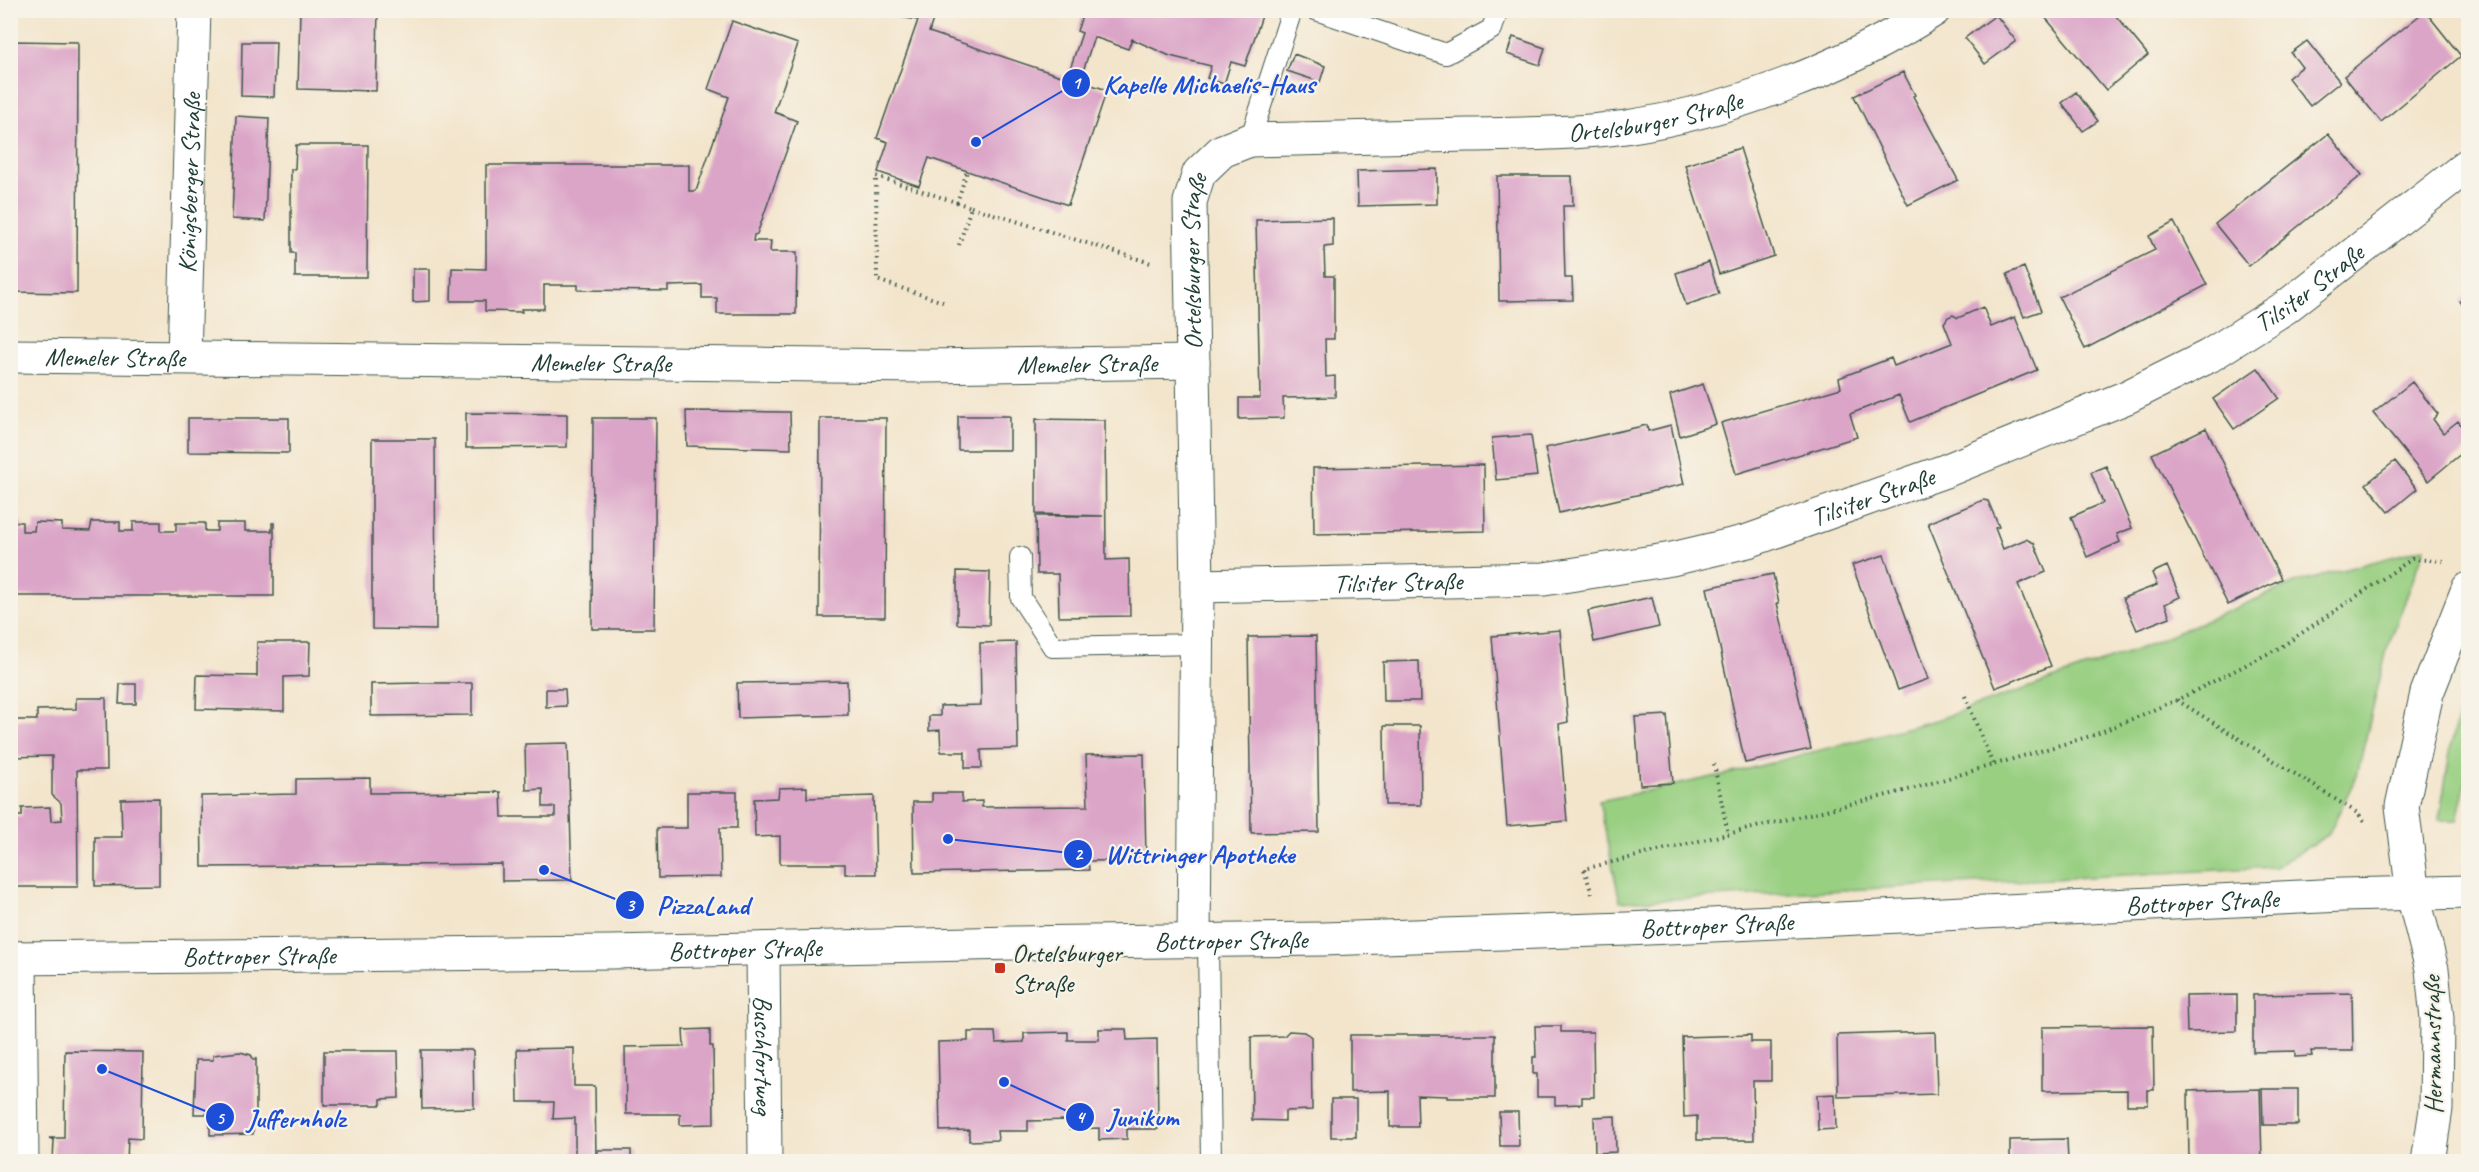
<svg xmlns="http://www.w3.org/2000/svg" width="2479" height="1172" font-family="Caveat,sans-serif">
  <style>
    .green { fill: #98cf81; stroke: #5c865a; stroke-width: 1.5 }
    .building { fill: #dba5c8 }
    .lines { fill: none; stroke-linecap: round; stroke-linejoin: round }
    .service-casing { stroke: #3f564b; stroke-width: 22 }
    .minor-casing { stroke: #3f564b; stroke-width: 35 }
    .secondary-casing { stroke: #3f564b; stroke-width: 35 }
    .path { stroke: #3f564b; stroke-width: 4; stroke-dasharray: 1.5 4.5; stroke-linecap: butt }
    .service { stroke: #fff; stroke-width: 20 }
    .minor { stroke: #fff; stroke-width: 33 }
    .secondary { stroke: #fff; stroke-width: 33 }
    .poi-dot { fill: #c8321e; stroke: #f7f3e8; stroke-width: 2 }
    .labels { text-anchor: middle; stroke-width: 4.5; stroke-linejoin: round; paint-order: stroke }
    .street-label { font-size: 26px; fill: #1f3d34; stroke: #f7f3e8 }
    .poi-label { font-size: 26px; fill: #1f3d34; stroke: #f7f3e8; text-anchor: start }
    .leader { fill: none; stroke: #1d4ed8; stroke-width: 2 }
    .callout-dot { fill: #1d4ed8; stroke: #f7f3e8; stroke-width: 2 }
    .mark-label { font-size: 18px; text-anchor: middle; font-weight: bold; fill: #fff }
    .callout-label { font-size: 27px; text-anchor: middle; font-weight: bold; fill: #1d4ed8; stroke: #f7f3e8; stroke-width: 4.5; stroke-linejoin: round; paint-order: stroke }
  </style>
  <rect width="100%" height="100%" fill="#f7f3e8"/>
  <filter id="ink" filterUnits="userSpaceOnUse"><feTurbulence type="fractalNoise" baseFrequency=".0167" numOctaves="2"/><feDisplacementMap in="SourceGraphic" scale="12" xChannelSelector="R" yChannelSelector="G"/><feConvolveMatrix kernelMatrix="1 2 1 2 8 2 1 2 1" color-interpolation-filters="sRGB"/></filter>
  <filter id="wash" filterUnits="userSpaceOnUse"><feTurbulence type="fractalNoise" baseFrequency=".008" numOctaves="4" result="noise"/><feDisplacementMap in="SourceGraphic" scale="24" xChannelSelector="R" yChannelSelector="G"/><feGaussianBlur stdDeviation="1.35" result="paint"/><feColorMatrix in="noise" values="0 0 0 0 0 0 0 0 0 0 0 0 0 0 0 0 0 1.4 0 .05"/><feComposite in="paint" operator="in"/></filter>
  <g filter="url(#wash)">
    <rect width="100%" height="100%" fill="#f3e5cc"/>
    <!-- green -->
    <path class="green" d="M2425,548L2387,649L2357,775L2328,835L2275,867L1620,902L1599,801L1732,773L1936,720L2136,650L2297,582Z
      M2468,682V772L2457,820H2439L2453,734Z"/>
    <g id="blocks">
      <!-- building -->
      <path class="building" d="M300,10H378L376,91L298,89Z
        M857,10H936L929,32L1067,78L1082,33L1077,31L1084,10H1264L1245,66L1231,62L1224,84L1207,78L1211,66L1170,56L1132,39L1128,49L1094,37L1080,81L1107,90L1068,205L929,158L919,186L878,172L888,142L877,138L918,20Z
        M2039,10H2111L2148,55L2106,90Z
        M2425,11L2461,56L2381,122L2344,76Z
        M1996,15L2016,41L1985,64L1965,38Z
        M732,21L798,44L774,112L797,121L757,234L754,235L753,241H771L770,252H797L796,314H717V298H702V285L668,286V291L578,290V285H544V309H521L522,312L485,311V301H451L452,268L486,269V165H689V191H696L729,97L708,89Z
        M1513,37L1545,48L1540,65L1507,54Z
        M10,41L78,42L77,293L10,292Z
        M2307,41L2340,82L2310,106L2288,78L2302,67L2291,53Z
        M242,42H276L274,97L241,96Z
        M1294,54L1325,66L1320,82L1287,71Z
        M1903,72L1915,95L1913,96L1958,180L1908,205L1854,96Z
        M2076,92L2098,121L2083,131L2062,103Z
        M236,116L269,118L265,221L232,219Z
        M2328,134L2362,175L2249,266L2215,224Z
        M296,145H368L367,277H295V253H291V169H295Z
        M1740,148L1774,256L1719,274L1685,165Z
        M1437,169V204L1358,206L1357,171Z
        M1497,176H1572L1573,206H1563L1565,278H1572L1573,300L1499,301Z
        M1333,218V246L1324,247L1325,276H1334V339H1325L1326,377L1335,376V397L1283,398L1284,418L1239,419V398H1260L1256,220Z
        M2174,222L2207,285L2085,349L2059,297L2155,250L2149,236Z
        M1709,262L1719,294L1686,305L1676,273Z
        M2024,267L2041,311L2024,317L2007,274Z
        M413,269H430V301L413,302Z
        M2468,294V312L2460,301Z
        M1983,307L1991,327L2015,317L2037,370L1910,422L1899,395L1850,414L1857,437L1736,474L1721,423L1841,388L1839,378L1891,358L1894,366L1952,343L1944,323L1948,317L1953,315L1958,318Z
        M2258,368L2279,398L2234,429L2213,399Z
        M2412,382L2438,414L2433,419L2443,433L2458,421L2468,434V448L2428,481L2373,413Z
        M1703,384L1716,424L1680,436L1670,395Z
        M686,411L790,412L791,449L687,446Z
        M466,413L567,414V447L466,448Z
        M958,416H1010V450H958Z
        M188,418H289V453L188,452Z
        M593,418H656L654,629H592Z
        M820,418H886L885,617H819Z
        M1036,419L1105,420L1106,560L1129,559L1130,616L1059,617L1058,574H1037L1036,516H1103L1036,514Z
        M1647,425L1648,431L1671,425L1684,484L1559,513L1545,448Z
        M2206,428L2281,579L2228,605L2152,454Z
        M1531,435L1537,476L1496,480L1492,438Z
        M372,439H435L436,630L372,629Z
        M2395,461L2417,489L2389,512L2366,484Z
        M1484,465L1485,531L1314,534L1313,468Z
        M2106,466L2132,528L2117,534L2120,542L2087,557L2071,517L2103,503L2091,472Z
        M1983,500L1988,501L1999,527L1995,528L2003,549L2026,539L2034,543L2046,572L2018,584L2051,666L1995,688L1928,523Z
        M10,522H22V531H34L35,522L62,523V530L90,531L92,522H120V531H133V522H161V531H176V523H205V531H217V523H245V531H272V523H274V596H10Z
        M1884,555L1928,679L1898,690L1852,565Z
        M2167,566L2180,597L2165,604L2170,617L2137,630L2123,598L2157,585L2152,573Z
        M957,571L990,572L989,625L957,624Z
        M1773,574L1779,603H1777L1811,749L1745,763L1707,588Z
        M1652,597L1659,627L1594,642L1588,611Z
        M1560,630L1568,722L1559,724L1567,821L1507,826L1492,636Z
        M1316,636L1319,832L1251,833L1248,637Z
        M257,642H310L309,676L284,677V711L196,709L197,675L257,676Z
        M1016,642L1018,749L981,750L982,768H965V752H941L940,730L929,731V716H940V706L981,705L980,643Z
        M1419,661L1420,701H1384L1383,662Z
        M847,681L848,715L738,718L737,683Z
        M422,683H472V715L371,716V684Z
        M120,684H136V704H119Z
        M546,689H565L566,706L546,707Z
        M76,698H106L107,770H77L78,887H10V816H22V808L50,807L51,821L62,820L61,803L52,795V756L10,757V720H37V710L76,709Z
        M1667,715L1673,783L1640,785L1635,717Z
        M1384,726H1420L1421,805H1385Z
        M568,743L572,880L502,881V864L202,867L201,796L296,794V779L370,778V793L501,792L502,817H555V807H543V789L526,790L525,744Z
        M1144,754L1146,860L1088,861L1089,870L914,873L913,802H932V793H962V802L982,801V807L1088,806L1086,755Z
        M807,787V798L874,796L876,874H845V864H780V836L755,837L754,799L778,798L779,788Z
        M687,792H737V828H720L721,877L658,878L657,828H687Z
        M159,798V885L95,886V837H122L121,799Z
        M2352,993L2353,1051H2311L2312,1056L2295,1057V1051L2253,1052V995Z
        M2237,995V1031L2187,1032L2186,996Z
        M1535,1026H1561V1032H1593L1594,1097H1582V1104L1555,1105V1097H1537V1074H1533V1057H1536Z
        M2153,1026L2154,1090H2148V1105H2127V1090L2042,1091V1027Z
        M710,1029V1046H713L714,1124L680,1125V1114H626L625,1047L684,1046L683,1030Z
        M1099,1029H1126L1127,1040L1157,1039L1158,1129H1127V1139L1099,1140V1128L1070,1129V1120L1028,1121V1131H997L998,1140L969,1141V1130L940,1131L938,1042L968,1041V1032H995L996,1043L1024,1042V1033L1068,1032V1040H1099Z
        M1289,1031L1304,1032L1311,1036L1312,1110L1285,1111V1121L1252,1120L1251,1037L1284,1036Z
        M1935,1032L1937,1094L1838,1097L1837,1035Z
        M1350,1035H1495V1098H1447V1096L1417,1095L1418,1127H1390V1091L1350,1092Z
        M1751,1035V1042H1771V1081H1753L1754,1140H1697V1116L1684,1117L1682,1037Z
        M574,1048V1086H595L596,1161H575V1118L553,1119L554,1102H518L517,1049Z
        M421,1050H473L474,1108L422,1109Z
        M65,1051L143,1052L142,1139L128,1138L127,1161H53L54,1140L49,1138H64Z
        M324,1051H398L399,1098L381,1099V1105H324Z
        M240,1052L251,1055L254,1060L256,1059V1113H253V1134L210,1135V1114H194L196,1060H213V1055Z
        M2260,1089L2262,1161H2189L2188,1091Z
        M2262,1089H2298V1125H2263Z
        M1835,1094L1836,1129L1818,1130L1817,1095Z
        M1331,1099H1356V1137H1331Z
        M1499,1112H1518L1519,1146H1500Z
        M1615,1116L1616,1152L1595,1153L1594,1117Z
        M2067,1139L2068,1161H2010V1140Z
        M598,1150H631V1161H598Z"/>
    </g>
  </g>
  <g filter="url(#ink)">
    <use href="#blocks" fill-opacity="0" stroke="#3f564b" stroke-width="1.5"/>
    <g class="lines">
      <defs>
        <path id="service" d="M1316,10L1446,54L1492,29L1498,10
          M1250,140L1292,10
          M1020,557L1021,598L1053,647L1197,644
          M1208,940L1211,1162"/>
        <g id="minor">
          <path id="s1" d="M10,356L926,366L1193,362"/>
          <path id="s2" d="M184,357L194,10"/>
          <path id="s3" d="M1197,586L1544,579L1672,559L1748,541L1945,471L2127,397L2209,356L2286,307L2468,165"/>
          <path id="s4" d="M1194,941L1197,586L1190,202L1199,173L1222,151L1250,140C1322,139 1395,137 1468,135C1520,134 1574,134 1626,127C1731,111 1845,68 1934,10"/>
          <path id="s5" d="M763,949L765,1162"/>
          <path id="s6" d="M10,958L611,952L1014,943L1323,939L1627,929L2342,895L2468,892"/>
          <path d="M20,958L22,1162"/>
        </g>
        <path id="secondary" d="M2428,1162L2436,1109L2437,1019L2432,969L2413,895L2402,806L2427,693L2468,589"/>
      </defs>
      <!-- service casing -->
      <use href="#service" class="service-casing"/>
      <!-- minor casing -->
      <use href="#minor" class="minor-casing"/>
      <!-- secondary casing -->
      <use href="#secondary" class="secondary-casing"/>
      <!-- path -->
      <path class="path" d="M957,203L967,171
        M971,207L1154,264
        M943,302L877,280L876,176L971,207L959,245
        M1965,696L1993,765
        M2177,700L2359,814L2365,824
        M1714,764L1728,834
        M1592,894L1584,869L1908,790L2094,735L2177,700L2281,647L2412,559L2444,561"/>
      <!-- service -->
      <use href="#service" class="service"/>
      <!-- minor -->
      <use href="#minor" class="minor"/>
      <!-- secondary -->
      <use href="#secondary" class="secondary"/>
    </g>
  </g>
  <!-- markers -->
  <rect class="poi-dot" x="994" y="962" width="12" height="12" rx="3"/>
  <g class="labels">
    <!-- street labels -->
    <g class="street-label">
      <text dy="9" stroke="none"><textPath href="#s4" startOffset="1238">Ortelsburger Straße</textPath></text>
      <text dy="9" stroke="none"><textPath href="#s2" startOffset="174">Königsberger Straße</textPath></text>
      <text dy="9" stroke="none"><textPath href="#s4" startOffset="680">Ortelsburger Straße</textPath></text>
      <text dy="9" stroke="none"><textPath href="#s3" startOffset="1173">Tilsiter Straße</textPath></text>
      <text dy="9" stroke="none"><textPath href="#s1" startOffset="105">Memeler Straße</textPath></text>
      <text dy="9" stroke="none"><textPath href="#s1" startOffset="591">Memeler Straße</textPath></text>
      <text dy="9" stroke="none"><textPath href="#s1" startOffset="1077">Memeler Straße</textPath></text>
      <text dy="9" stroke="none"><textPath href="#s3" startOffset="687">Tilsiter Straße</textPath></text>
      <text dy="9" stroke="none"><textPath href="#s3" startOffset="201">Tilsiter Straße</textPath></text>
      <text dy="9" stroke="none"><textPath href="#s6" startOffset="2193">Bottroper Straße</textPath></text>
      <text dy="9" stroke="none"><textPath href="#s6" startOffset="1707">Bottroper Straße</textPath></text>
      <text dy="9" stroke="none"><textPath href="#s6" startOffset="1221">Bottroper Straße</textPath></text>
      <text dy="9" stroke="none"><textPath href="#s6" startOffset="735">Bottroper Straße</textPath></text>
      <text dy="9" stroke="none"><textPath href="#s6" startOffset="249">Bottroper Straße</textPath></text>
      <text transform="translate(2432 1045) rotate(-91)" y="9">Hermannstraße</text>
      <text dy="9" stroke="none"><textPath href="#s5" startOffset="106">Buschfortweg</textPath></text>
    </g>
    <!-- poi labels -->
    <g class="poi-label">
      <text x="1012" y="962">Ortelsburger<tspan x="1012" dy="30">Straße</tspan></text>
    </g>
  </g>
  <!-- callouts -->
  <path class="leader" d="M976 142L1076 83M948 839L1078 854M544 870L630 905M1004 1082L1080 1117M102 1069L220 1117"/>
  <g class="callout-dot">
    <circle cx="976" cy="142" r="6"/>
    <circle cx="948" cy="839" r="6"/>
    <circle cx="544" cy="870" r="6"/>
    <circle cx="1004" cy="1082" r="6"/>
    <circle cx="102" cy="1069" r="6"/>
    <circle cx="1076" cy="83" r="15"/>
    <circle cx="1078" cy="854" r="15"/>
    <circle cx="630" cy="905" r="15"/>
    <circle cx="1080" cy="1117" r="15"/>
    <circle cx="220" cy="1117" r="15"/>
  </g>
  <g class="mark-label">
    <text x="1076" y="89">1</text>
    <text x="1078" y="860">2</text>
    <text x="630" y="911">3</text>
    <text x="1080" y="1123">4</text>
    <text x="220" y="1124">5</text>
  </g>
  <g class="callout-label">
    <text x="1209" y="93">Kapelle Michaelis-Haus</text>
    <text x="1200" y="863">Wittringer Apotheke</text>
    <text x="703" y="914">PizzaLand</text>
    <text x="1143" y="1126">Junikum</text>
    <text x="296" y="1127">Juffernholz</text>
  </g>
  <!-- margin -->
  <rect width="2479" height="1172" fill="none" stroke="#f7f3e8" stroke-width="36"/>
</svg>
